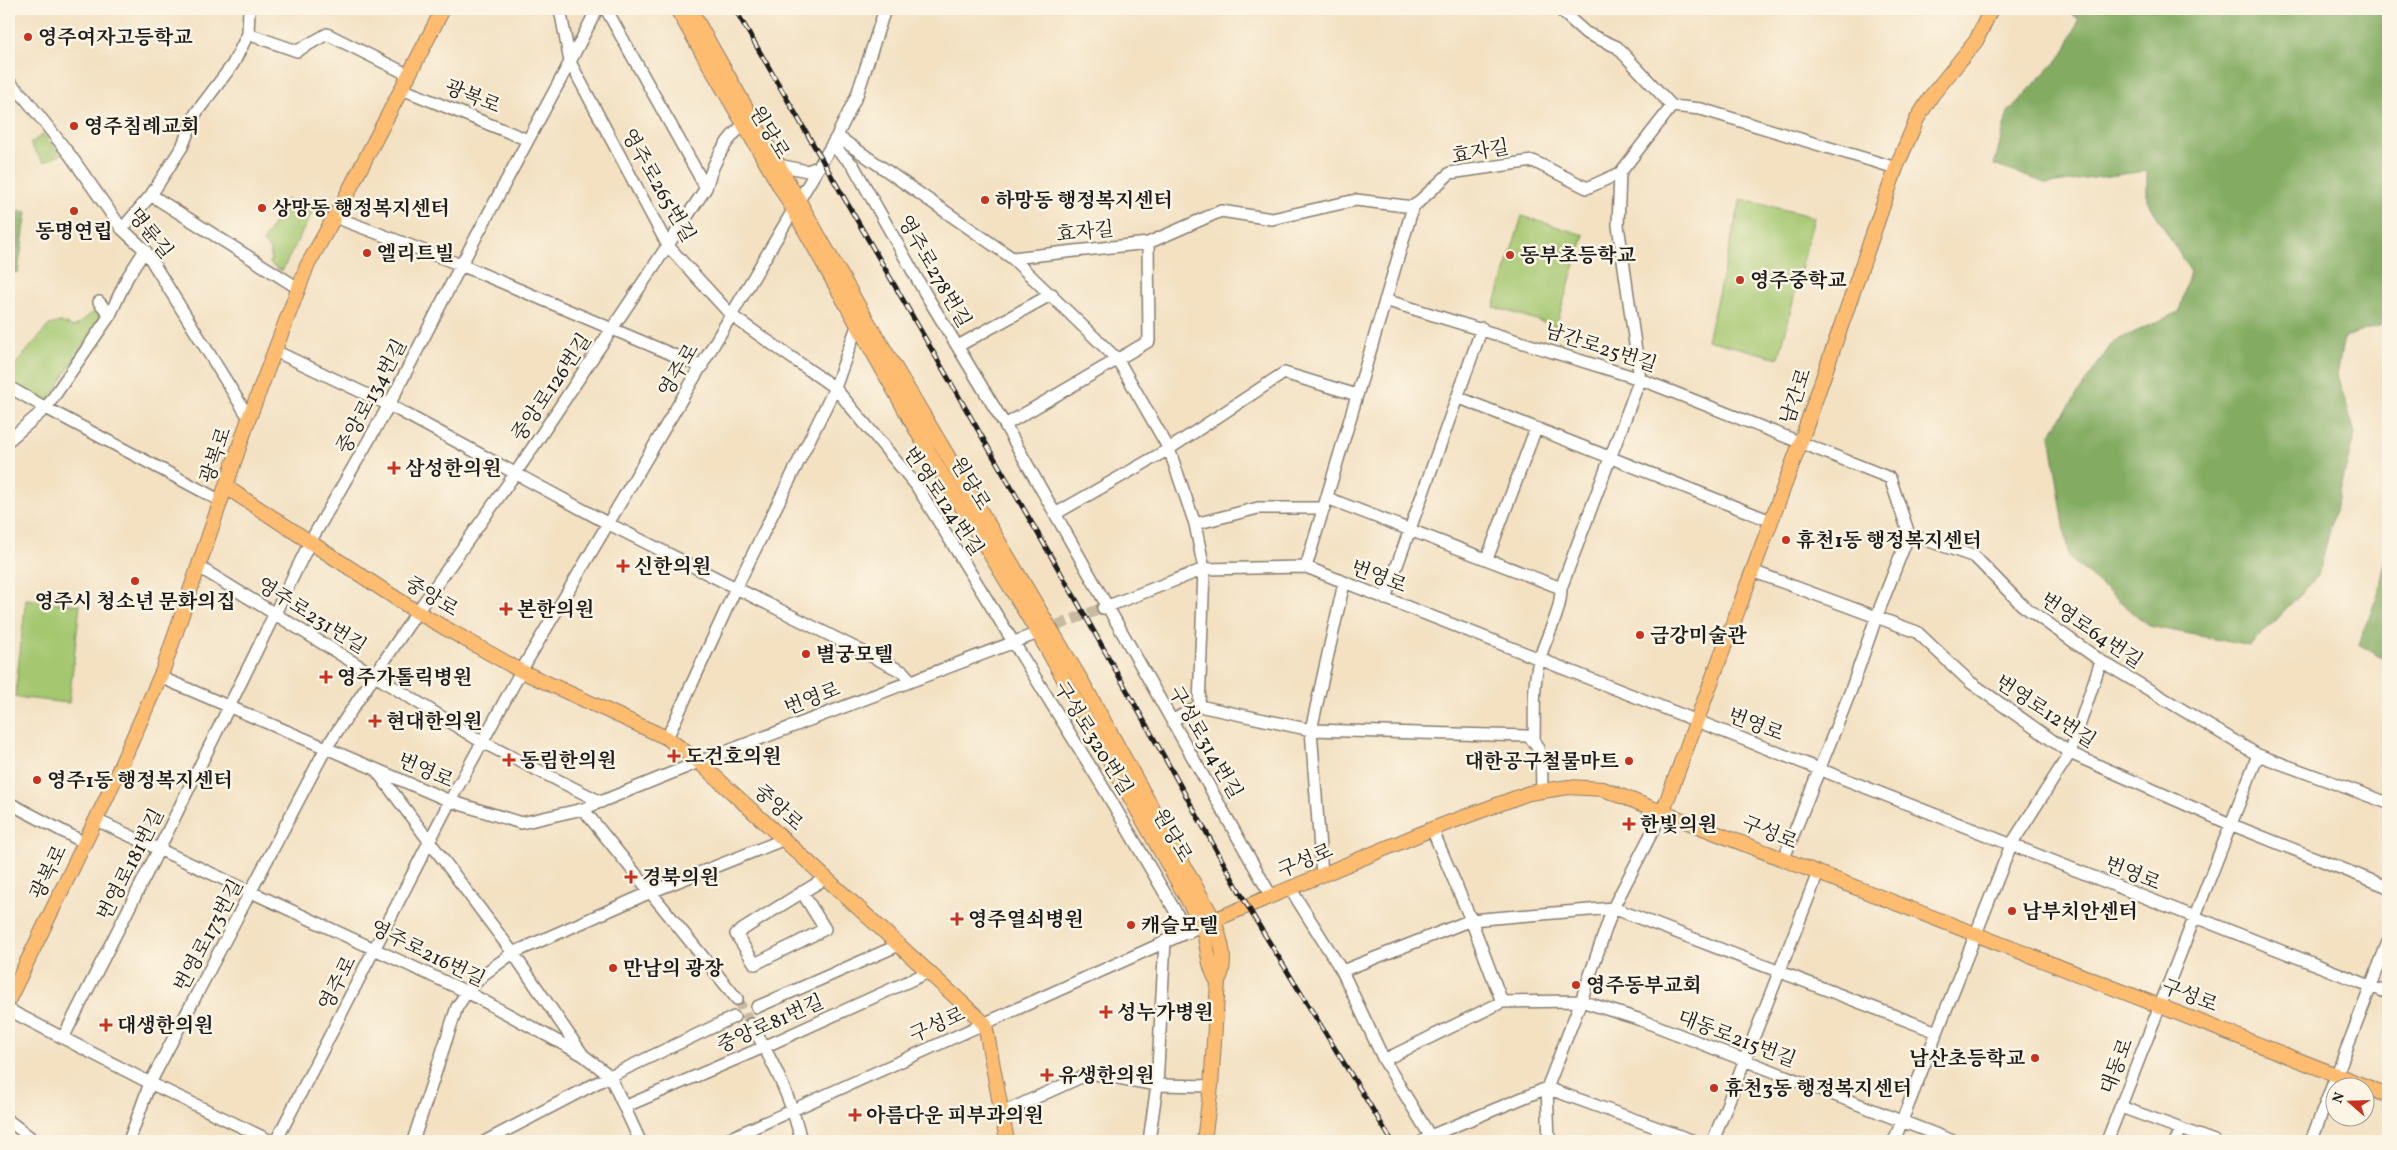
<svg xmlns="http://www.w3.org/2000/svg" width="2397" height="1150" font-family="Vollkorn,'Noto Serif KR',serif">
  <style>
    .green { fill: #a4c770; stroke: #607246 }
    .forest { fill: #83ac62; stroke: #50643f }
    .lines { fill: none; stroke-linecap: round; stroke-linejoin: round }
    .minor-tunnel { stroke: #c8baa1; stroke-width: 11; stroke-dasharray: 11 5.5; stroke-linecap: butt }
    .minor-casing { stroke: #887e6f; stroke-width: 14 }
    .major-casing { stroke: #887e6f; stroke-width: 16 }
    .minor { stroke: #fff; stroke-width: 11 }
    .major { stroke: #fdbc70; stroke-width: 14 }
    .rail-casing { stroke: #1c1c1c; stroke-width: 5 }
    .rail { stroke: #fcf5e5; stroke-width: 3; stroke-dasharray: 9; stroke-linecap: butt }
    .poi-dot { fill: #c8321e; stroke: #fcf5e5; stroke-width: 2 }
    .labels { text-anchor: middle; stroke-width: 5; stroke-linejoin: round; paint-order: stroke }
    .poi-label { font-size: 20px; font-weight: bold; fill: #1c1c1c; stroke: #fcf5e5; text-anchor: start }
    .street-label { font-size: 20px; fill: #1c1c1c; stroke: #fcf5e5 }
  </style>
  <rect width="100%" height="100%" fill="#fcf5e5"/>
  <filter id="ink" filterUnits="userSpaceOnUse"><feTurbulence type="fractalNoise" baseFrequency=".02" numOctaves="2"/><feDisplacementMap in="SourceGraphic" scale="10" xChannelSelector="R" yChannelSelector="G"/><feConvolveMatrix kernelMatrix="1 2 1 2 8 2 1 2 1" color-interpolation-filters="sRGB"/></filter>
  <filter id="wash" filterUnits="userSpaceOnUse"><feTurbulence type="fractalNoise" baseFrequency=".0096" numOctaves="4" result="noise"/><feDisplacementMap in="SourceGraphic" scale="20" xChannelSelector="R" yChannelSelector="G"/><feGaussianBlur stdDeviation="1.12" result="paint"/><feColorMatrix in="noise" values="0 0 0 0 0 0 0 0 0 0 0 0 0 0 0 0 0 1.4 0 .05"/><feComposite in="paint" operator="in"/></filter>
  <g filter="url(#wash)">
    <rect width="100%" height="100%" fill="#f3e1c2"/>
    <!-- green -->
    <path class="green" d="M43,134L61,155L43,162L30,144Z
      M287,199L313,211L282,271L270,264L271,251L263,242Z
      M1741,199L1814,217L1779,358L1707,340Z
      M1522,216L1584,235L1556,326L1494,307Z
      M96,310L101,317L48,402L43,403L9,383V372L49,325L61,322L74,327Z
      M26,599L80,605L69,703L15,697Z"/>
    <!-- forest -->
    <path class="forest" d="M2067,9H2388V323L2344,337L2337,375L2355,433L2318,576L2250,646L2149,626L2069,558L2050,434L2113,342L2179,312L2190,271L2147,200V171L2048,184L1994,165L2008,112L2064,53L2079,20Z
      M9,208L27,212L18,272L9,274Z
      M2388,548V661L2358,644L2378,594Z"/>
  </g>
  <g filter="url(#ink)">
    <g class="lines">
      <!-- minor-tunnel -->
      <path class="minor-tunnel" d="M1042,631L1103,608
        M737,999L751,1024"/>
      <defs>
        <path id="minor" d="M560,9L570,62L668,246L732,316L835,388L916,485L1103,787L1188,933
          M606,9L706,188
          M1559,9L1586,33L1617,47L1672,106
          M248,34L297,51L327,34L409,75
          M9,82L25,98L70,155L122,229L145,250L249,418
          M402,89L528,140
          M837,136L838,151L853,165L925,293L1005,425L1271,896
          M837,136L1012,258L1118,360L1169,449L1195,524L1204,569L1199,706
          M779,165L807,171L819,167
          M151,195L298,288
          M335,217L461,265L702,367
          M122,229L151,195L182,147L196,113L233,64L248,34L249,9
          M1012,258L1148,243L1221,211L1272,219L1356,200L1413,207L1450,173L1533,161L1587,188L1620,173L1672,106L1701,109L1896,168
          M1385,300L1640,379L1890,478L1909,534L1975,557L2022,605L2101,661L2258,755L2388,803
          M99,302L110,315
          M958,346L1052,294
          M275,351L389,405L609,524L903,672L911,681
          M9,387L46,408L110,315L127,278L145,250
          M1457,397L1771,521
          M1005,425L1149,341L1148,243
          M9,440L46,408L221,501
          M1327,498L1561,588
          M1055,514L1169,449L1284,373L1357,395
          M1195,524L1258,508H1324
          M1487,559L1536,428
          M199,567L482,742L601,802
          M1306,567L1413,207
          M1752,571L1917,632L1970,682L2070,753L2230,824L2388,887
          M1385,599L1482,328
          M1103,608L1204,569L1306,567L2388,993
          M160,677L450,801L521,823L583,809L699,762L1038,633
          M1173,720L1199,706L1311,730L1527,736C1545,745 1541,774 1542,791
          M667,738L736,588L835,388L857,326
          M1534,740C1535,713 1532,684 1540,658C1547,633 1561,614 1561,588L1640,379L1618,225L1620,173
          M376,770L513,953L583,1055L610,1076L640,1141
          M9,803L85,843
          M583,809L737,999
          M96,820L467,992L583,1055
          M1432,829L1471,920L1502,1002
          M1784,858L1851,690L1876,618L1909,534
          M1322,875L1311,730L1344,583
          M1290,888L1342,971L1384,1060L1433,1141
          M802,892L825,929L755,964L736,934C765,915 796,896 826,878
          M1342,971L1471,920L1613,908L1937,1032
          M757,1007L899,945
          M9,1010L150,1083L271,1141
          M751,1024C773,1061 792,1099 801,1141
          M63,1038L159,849L310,542L389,405L461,265L570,62L597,9
          M1384,1060L1502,1002L1581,1001L1641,1020L1953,1141
          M624,1107L764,1047L929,972
          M2121,1107L2214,1141
          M1002,1113L1090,1073L1157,1085L1211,1086
          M9,1121L35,1141
          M129,1141L150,1083L326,748L417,612L515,474L706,188C714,159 726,138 750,119
          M276,1141L450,801L521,671L837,136L857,95L885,9
          M413,1141L457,1007L467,992L484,974L513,953L651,892L785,839
          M486,1141L610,1076L734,1017
          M724,1141L1194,929
          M1149,1141L1157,1085L1165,941
          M1423,1141L1430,1136L1547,1088L1694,1141
          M1549,1141L1547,1088L1581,1001L1613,908L1663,811
          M1713,1141L1818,873
          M1894,1141L2011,845L2070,753L2101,661
          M2107,1141L2258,755
          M2176,1141L2181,1129
          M2311,1141L2388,942"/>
        <path id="major" d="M677,9L793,209L932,458L1038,633L1202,925C1208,943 1207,967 1218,982
          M690,9L859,307L1081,680L1214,920C1221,941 1228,961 1218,982L1211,1086L1204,1141
          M226,487L417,612L521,671L667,738L699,762L985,1024L1007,1141
          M1663,811L1801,441L1896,168L1917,119L1932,95L1976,41L1991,9
          M1202,925L1432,829L1529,793L1569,787L1603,789L2388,1095
          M9,999L106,799L163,670L249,418L307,266L344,200L443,9"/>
      </defs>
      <!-- minor casing -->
      <use href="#minor" class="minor-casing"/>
      <!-- major casing -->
      <use href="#major" class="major-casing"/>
      <!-- minor -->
      <use href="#minor" class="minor"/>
      <!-- major -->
      <use href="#major" class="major"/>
      <defs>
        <path id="rail" d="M735,9L1074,596L1255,919L1392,1141"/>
      </defs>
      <!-- rail casing -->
      <use href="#rail" class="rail-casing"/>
      <!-- rail -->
      <use href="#rail" class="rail"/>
    </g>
  </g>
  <!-- markers -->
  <g class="poi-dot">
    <circle cx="28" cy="37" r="5"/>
    <circle cx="74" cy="126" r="5"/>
    <circle cx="985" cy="200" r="5"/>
    <circle cx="262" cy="208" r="5"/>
    <circle cx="74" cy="211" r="5"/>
    <circle cx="367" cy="253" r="5"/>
    <circle cx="1510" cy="255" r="5"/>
    <circle cx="1740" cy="280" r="5"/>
    <path d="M391.5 460.5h5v5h5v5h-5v5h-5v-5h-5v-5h5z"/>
    <circle cx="1786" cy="540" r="5"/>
    <path d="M620.5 558.5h5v5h5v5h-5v5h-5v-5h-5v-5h5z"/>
    <circle cx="135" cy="581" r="5"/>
    <path d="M503.5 601.5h5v5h5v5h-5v5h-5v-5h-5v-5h5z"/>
    <circle cx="1640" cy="635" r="5"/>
    <circle cx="806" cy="654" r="5"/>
    <path d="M323.5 669.5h5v5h5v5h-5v5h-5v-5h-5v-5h5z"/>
    <path d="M372.5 713.5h5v5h5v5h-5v5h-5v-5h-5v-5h5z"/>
    <path d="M671.5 748.5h5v5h5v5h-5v5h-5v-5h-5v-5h5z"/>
    <path d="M506.5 752.5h5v5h5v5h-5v5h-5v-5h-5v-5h5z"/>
    <circle cx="1629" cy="761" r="5"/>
    <circle cx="37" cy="780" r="5"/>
    <path d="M1626.5 816.5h5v5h5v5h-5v5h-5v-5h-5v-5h5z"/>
    <path d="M628.5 869.5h5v5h5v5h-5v5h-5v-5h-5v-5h5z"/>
    <circle cx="2012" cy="911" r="5"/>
    <path d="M954.5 911.5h5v5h5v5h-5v5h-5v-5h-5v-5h5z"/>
    <circle cx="1131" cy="925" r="5"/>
    <circle cx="613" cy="968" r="5"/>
    <circle cx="1576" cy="985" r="5"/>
    <path d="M1103.5 1004.5h5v5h5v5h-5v5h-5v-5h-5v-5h5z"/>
    <path d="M103.5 1017.5h5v5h5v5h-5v5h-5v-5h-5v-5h5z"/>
    <circle cx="2035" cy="1058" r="5"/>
    <path d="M1044.5 1067.5h5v5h5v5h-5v5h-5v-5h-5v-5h5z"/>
    <circle cx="1714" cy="1088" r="5"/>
    <path d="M852.5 1107.5h5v5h5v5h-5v5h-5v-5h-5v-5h5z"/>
  </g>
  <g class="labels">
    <!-- poi labels -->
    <g class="poi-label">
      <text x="38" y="44">영주여자고등학교</text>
      <text x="84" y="133">영주침례교회</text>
      <text x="995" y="207">하망동 행정복지센터</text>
      <text x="272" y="215">상망동 행정복지센터</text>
      <text x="74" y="238" text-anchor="middle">동명연립</text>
      <text x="377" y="260">엘리트빌</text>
      <text x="1520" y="262">동부초등학교</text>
      <text x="1750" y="287">영주중학교</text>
      <text x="405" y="475">삼성한의원</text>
      <text x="1796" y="547">휴천1동 행정복지센터</text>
      <text x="634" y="573">신한의원</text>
      <text x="135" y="608" text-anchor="middle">영주시 청소년 문화의집</text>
      <text x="517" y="616">본한의원</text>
      <text x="1650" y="642">금강미술관</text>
      <text x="816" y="661">별궁모텔</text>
      <text x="337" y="684">영주가톨릭병원</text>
      <text x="386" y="728">현대한의원</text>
      <text x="685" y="763">도건호의원</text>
      <text x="520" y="767">동림한의원</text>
      <text x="1619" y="768" text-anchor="end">대한공구철물마트</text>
      <text x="47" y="787">영주1동 행정복지센터</text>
      <text x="1640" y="831">한빛의원</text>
      <text x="642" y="884">경북의원</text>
      <text x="2022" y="918">남부치안센터</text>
      <text x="968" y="926">영주열쇠병원</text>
      <text x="1141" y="932">캐슬모텔</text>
      <text x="623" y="975">만남의 광장</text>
      <text x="1586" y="992">영주동부교회</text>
      <text x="1117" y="1019">성누가병원</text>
      <text x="117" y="1032">대생한의원</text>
      <text x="2025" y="1065" text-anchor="end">남산초등학교</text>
      <text x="1058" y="1082">유생한의원</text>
      <text x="1724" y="1095">휴천3동 행정복지센터</text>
      <text x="866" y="1122">아름다운 피부과의원</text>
    </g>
    <!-- street labels -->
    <g class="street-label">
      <text transform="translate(473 96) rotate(22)" y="7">광복로</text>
      <text transform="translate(770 132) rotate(59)" y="7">원당로</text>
      <text transform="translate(1480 151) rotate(-10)" y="7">효자길</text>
      <text transform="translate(659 185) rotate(60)" y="7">영주로265번길</text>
      <text transform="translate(1085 231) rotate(-6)" y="7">효자길</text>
      <text transform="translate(151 233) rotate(51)" y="7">명륜길</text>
      <text transform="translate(935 271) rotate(60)" y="7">영주로278번길</text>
      <text transform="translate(1601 347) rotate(18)" y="7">남간로25번길</text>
      <text transform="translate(678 370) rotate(-59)" y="7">영주로</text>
      <text transform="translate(551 387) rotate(-56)" y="7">중앙로126번길</text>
      <text transform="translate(371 396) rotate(-62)" y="7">중앙로134번길</text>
      <text transform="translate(1795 396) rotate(-71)" y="7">남간로</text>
      <text transform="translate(215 455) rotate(-71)" y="7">광복로</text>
      <text transform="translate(971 483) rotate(59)" y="7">원당로</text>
      <text transform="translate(944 501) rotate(56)" y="7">번영로124번길</text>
      <text transform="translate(1379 576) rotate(21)" y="7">번영로</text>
      <text transform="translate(432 596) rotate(31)" y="7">중앙로</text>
      <text transform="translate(312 615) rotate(32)" y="7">영주로231번길</text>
      <text transform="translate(2092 630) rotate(34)" y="7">번영로64번길</text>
      <text transform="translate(812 698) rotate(-21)" y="7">번영로</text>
      <text transform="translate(2046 711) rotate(33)" y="7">번영로12번길</text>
      <text transform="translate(1756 724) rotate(21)" y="7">번영로</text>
      <text transform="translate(1094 738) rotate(58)" y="7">구성로320번길</text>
      <text transform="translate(1206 742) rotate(60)" y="7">구성로314번길</text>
      <text transform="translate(426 770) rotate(23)" y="7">번영로</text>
      <text transform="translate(779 807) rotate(42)" y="7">중앙로</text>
      <text transform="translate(1770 832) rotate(22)" y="7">구성로</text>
      <text transform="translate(1173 835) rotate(60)" y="7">원당로</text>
      <text transform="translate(1305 860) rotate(-23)" y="7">구성로</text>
      <text transform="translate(130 864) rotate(-63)" y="7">번영로181번길</text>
      <text transform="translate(48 872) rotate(-64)" y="7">광복로</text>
      <text transform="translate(2133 873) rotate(22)" y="7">번영로</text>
      <text transform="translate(208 935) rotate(-62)" y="7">번영로173번길</text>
      <text transform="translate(428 953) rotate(26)" y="7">영주로216번길</text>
      <text transform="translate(337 983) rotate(-63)" y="7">영주로</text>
      <text transform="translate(2190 995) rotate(21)" y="7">구성로</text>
      <text transform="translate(770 1023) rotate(-24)" y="7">중앙로81번길</text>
      <text transform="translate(937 1024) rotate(-24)" y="7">구성로</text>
      <text transform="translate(1737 1038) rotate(21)" y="7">대동로215번길</text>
      <text transform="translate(2116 1066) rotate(-69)" y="7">대동로</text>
    </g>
  </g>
  <!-- margin -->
  <rect width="2397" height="1150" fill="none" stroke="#fcf5e5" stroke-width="30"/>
  <!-- north arrow -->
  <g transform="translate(2350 1102) rotate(290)"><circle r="24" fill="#fcf5e5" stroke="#a29e95"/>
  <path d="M0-4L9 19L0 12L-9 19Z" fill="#c8321e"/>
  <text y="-8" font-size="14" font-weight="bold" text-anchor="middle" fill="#1c1c1c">N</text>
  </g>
</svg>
